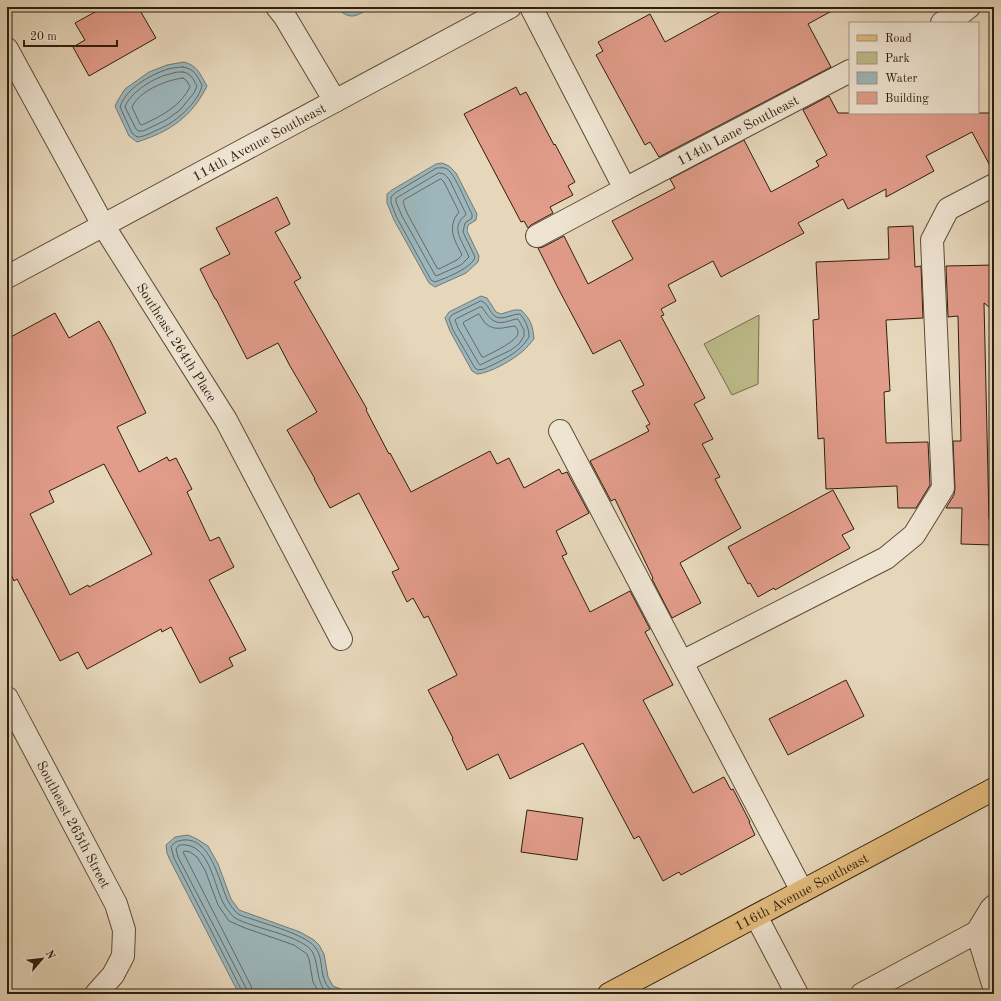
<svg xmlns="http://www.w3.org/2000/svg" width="1001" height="1001" font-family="'Old Standard TT',serif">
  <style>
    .green { fill: #bdbb8a; stroke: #766d4c }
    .water { fill: #9cb6bb; stroke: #707a75 }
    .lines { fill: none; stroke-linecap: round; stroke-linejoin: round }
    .shore { stroke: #656a64; stroke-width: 1 }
    .building { fill: #e19c8a; stroke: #2e1f0d; fill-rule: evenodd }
    .minor-casing { stroke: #5c4d38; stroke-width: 24 }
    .major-casing { stroke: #2e1f0d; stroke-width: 24 }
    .minor { stroke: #efe4d2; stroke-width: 22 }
    .major { stroke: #e3bb7d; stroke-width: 22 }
    .labels { text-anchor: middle; stroke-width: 4; stroke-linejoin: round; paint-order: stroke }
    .street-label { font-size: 14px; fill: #2e1f0d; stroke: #efe4d2 }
  </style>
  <rect width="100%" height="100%" fill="#e6d6ba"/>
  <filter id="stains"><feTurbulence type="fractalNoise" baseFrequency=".005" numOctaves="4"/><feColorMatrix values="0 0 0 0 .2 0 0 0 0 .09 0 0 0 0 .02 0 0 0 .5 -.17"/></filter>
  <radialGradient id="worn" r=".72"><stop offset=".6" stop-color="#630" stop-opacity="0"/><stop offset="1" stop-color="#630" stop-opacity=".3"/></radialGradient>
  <!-- green -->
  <path class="green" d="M759,315L758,384L732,395L704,344Z"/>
  <!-- water -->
  <path class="water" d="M335,7H371C355,18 350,20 335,7Z
    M184,62C198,66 200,74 207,86C192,117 169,132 137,142L129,136L115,106L118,100L125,89L149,72L167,65Z
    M442,163L449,166L456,173L477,214L476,220L468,225L467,231L479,256L478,262L466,273L435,287L429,283L394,220L387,203V194L392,190L436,164Z
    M481,296L487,298L496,312L501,314L514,310H521C531,319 533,327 534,339C530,343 527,348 523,351C513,360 490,373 477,374L472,371L450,331L445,318L449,312Z
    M188,835L197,839L208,846L218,864L231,899L239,910L300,932L314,940L319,945L324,954L328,977L333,986L343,990L426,993L239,994L170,860L167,853L166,845L175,837Z"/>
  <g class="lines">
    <!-- shore -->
    <path class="shore" d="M183,67C195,69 197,76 202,85C200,99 181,117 169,124C164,127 159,129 155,131C149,134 143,137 137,137L132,133L120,107C126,88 150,75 168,69C173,68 178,67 183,67Z
      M183,72C191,73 193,79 197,86L194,93L180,110L166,120L143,131H138L136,129L125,107C130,92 155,77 170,74C174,72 179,72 183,72Z
      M183,78L187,81L190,87C180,107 161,116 142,125L140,124L132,107C139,91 166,80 183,78Z
      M437,168C440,168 444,167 447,169C455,174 467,205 472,214V218L465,223L463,232L475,257C472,268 446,278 435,282L431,280L397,218L391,203V197L395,193Z
      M439,173L444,174L449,179L466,214C465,217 462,217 460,221C453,232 465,246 469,257L461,265L436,276L435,275L402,216L396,202V198L398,197Z
      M441,179L444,182L459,212C457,215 455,217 454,220C449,234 457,244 462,255L457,260L439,269L437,268L407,213L403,202L404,200Z
      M481,301C490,303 489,317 500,318C507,318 513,314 520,314C526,321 529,329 529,337C519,354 500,361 484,369L478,370L475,368L453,330L449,319L452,315Z
      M480,307H482C488,316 493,325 505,322C510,321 514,319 518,319L524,330V336L519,344L511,350L480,365L479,364L458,328L455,320L456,319Z
      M479,314C481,317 483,320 485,323C495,332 504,327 515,326C516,327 518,330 518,332C519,341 491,353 484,357H482L463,323L464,322Z
      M242,994V991L174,858L171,847C174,842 177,841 183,840C210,837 219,880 227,899C229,903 232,908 235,911C239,916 246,917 252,919C268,925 304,934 315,947C325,959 318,978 330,989C333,992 338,993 341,994
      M247,994L246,988L178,857L176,849L179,845C211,841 213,887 225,906C228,910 231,915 235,918C240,921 246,923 252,925C269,931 294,936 308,947C321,957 313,981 328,994
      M253,994L251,986L184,854L183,852L185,851L190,852L197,857L205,870L218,905L229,921L245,928L294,945L307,954L309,959L313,982L320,994"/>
  </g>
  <!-- building -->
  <path class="building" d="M104,7H138L156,38L89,76L73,47L85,40L75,23Z
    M729,7H839L808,24L831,67L659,157L650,142L645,145L596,55L603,51L598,42L650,14L665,42Z
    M516,87L520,95L526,92L554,145L555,144L575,182L568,186L573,195L550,207L553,213L531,225L528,228L524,221L521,222L464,114Z
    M829,96L838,113H994V173L972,132L926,156L934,171L886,197V189L848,209L843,199L798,223L804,233L721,277L713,261L668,285L676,301L661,309L664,315L661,316L705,398L694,404L713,439L702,444L720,477L715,479L741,528L680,563L701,603L672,618L652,579L653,578L615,499L611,501L590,461L628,442L649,431L646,426L650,424L632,391L644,385L620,340L593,354L558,288L538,248L543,247L564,236L588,284L633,259L612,221L675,188L670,179L744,140L771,192L819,166L816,161L827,155L803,110Z
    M277,197L290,224L275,232L301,278L294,282L367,409L366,410L389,454L390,453L411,492L490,451L497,464L509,458L524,488L559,469L562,474L567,472L589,513L556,531L567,554L562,556L590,612L630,591L650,629L645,632L673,685L643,700L693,793L724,777L731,790L733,789L750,822H749L755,835L681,875L679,872L663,881L639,836L634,839L583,743L510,779L498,754L467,770L452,739L453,738L428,690L457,675L428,616L424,618L413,598L407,602L392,572L399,569L359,493L330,508L314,479H315L287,430L317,412L290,366L278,343L247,359L216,299H215L200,269L230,254L216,228Z
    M913,226L915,267L921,266L923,318L886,320L890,391L884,392L886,443L928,442L930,485L916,508H898L897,486L826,489L824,438L818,439L813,320L819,319L816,262L889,259L888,227Z
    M994,265V311L984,303L989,519H994L993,545L961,544L962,508H946L954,495L955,488L953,441H961L958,316L948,317L946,266Z
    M55,313L69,338L99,321L111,342L146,413L117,427L139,472L167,457L169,461L176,458L192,489L187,492L210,541L219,537L234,567L209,580L246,650L229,658L233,666L200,683L171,627L162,632L161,629L87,669L78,652L60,661L17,579L14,581L7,566V339ZM104,464L152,554L89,587L88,585L70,595L30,514L54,502L49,491Z
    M833,490L854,529L842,535L850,548L775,590L774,588L758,597L750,583L748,584L728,547Z
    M846,680L864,716L788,755L769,719Z
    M527,810L583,818L577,860L521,852Z"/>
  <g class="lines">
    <defs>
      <g id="minor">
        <path d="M277,7L285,17L335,101"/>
        <path id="s1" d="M531,7L625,189L850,71"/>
        <path d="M942,23L964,11L969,7"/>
        <path id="s2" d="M7,49L103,225L226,420L341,639"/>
        <path d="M537,236L625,189"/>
        <path id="s3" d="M7,277L510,7"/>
        <path d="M560,431L802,891"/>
        <path d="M682,662L886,558L914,535L943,488L932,240L948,209L994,185"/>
        <path id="s4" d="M7,698L116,904L124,930L123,956L113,975L96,994"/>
        <path d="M756,916L797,994"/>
        <path d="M977,932L994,987"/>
        <path d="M862,994L977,932L991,909L994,906"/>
      </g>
      <g id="major">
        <path id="s5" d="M609,994L994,789"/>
      </g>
    </defs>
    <!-- minor casing -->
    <use href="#minor" class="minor-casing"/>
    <!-- major casing -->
    <use href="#major" class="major-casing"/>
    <!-- minor -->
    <use href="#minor" class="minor"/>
    <!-- major -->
    <use href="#major" class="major"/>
  </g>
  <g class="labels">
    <!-- street labels -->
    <g class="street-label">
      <text dy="5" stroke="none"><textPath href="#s1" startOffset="332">114th Lane Southeast</textPath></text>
      <text dy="5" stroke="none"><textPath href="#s3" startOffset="286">114th Avenue Southeast</textPath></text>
      <text dy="5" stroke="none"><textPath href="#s2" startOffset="339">Southeast 264th Place</textPath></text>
      <text dy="5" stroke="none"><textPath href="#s4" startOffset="143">Southeast 265th Street</textPath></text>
      <text dy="5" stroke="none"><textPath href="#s5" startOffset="218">116th Avenue Southeast</textPath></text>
    </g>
  </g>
  <!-- margin -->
  <rect width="1001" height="1001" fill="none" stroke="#e6d6ba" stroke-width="24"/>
  <rect x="8" y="8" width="985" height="985" fill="none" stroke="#2e1f0d" stroke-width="2"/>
  <rect x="12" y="12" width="977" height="977" fill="none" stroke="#2e1f0d"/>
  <!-- legend -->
  <rect x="849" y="22" width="130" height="92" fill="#efe4d2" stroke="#a29583"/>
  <rect x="857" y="35" width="20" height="6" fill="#e3bb7d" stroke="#a29583"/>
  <text x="885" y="42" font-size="12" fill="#2e1f0d">Road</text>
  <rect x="857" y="52" width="20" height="12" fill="#bdbb8a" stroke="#a29583"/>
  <text x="885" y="62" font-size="12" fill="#2e1f0d">Park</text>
  <rect x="857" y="72" width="20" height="12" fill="#9cb6bb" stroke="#a29583"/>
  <text x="885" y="82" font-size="12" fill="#2e1f0d">Water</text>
  <rect x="857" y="92" width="20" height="12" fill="#e19c8a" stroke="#a29583"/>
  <text x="885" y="102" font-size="12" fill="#2e1f0d">Building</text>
  <!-- north arrow -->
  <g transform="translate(42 959) rotate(62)" stroke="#efe4d2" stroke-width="3" paint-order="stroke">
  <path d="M0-3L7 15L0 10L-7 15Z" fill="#2e1f0d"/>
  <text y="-6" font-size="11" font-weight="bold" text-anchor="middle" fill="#2e1f0d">N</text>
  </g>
  <!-- scale -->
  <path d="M24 40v6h93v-6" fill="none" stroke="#2e1f0d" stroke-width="2"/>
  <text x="30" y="40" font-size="12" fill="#2e1f0d" stroke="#efe4d2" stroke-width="3" paint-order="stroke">20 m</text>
  <rect width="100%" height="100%" filter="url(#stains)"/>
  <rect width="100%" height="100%" fill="url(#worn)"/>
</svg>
